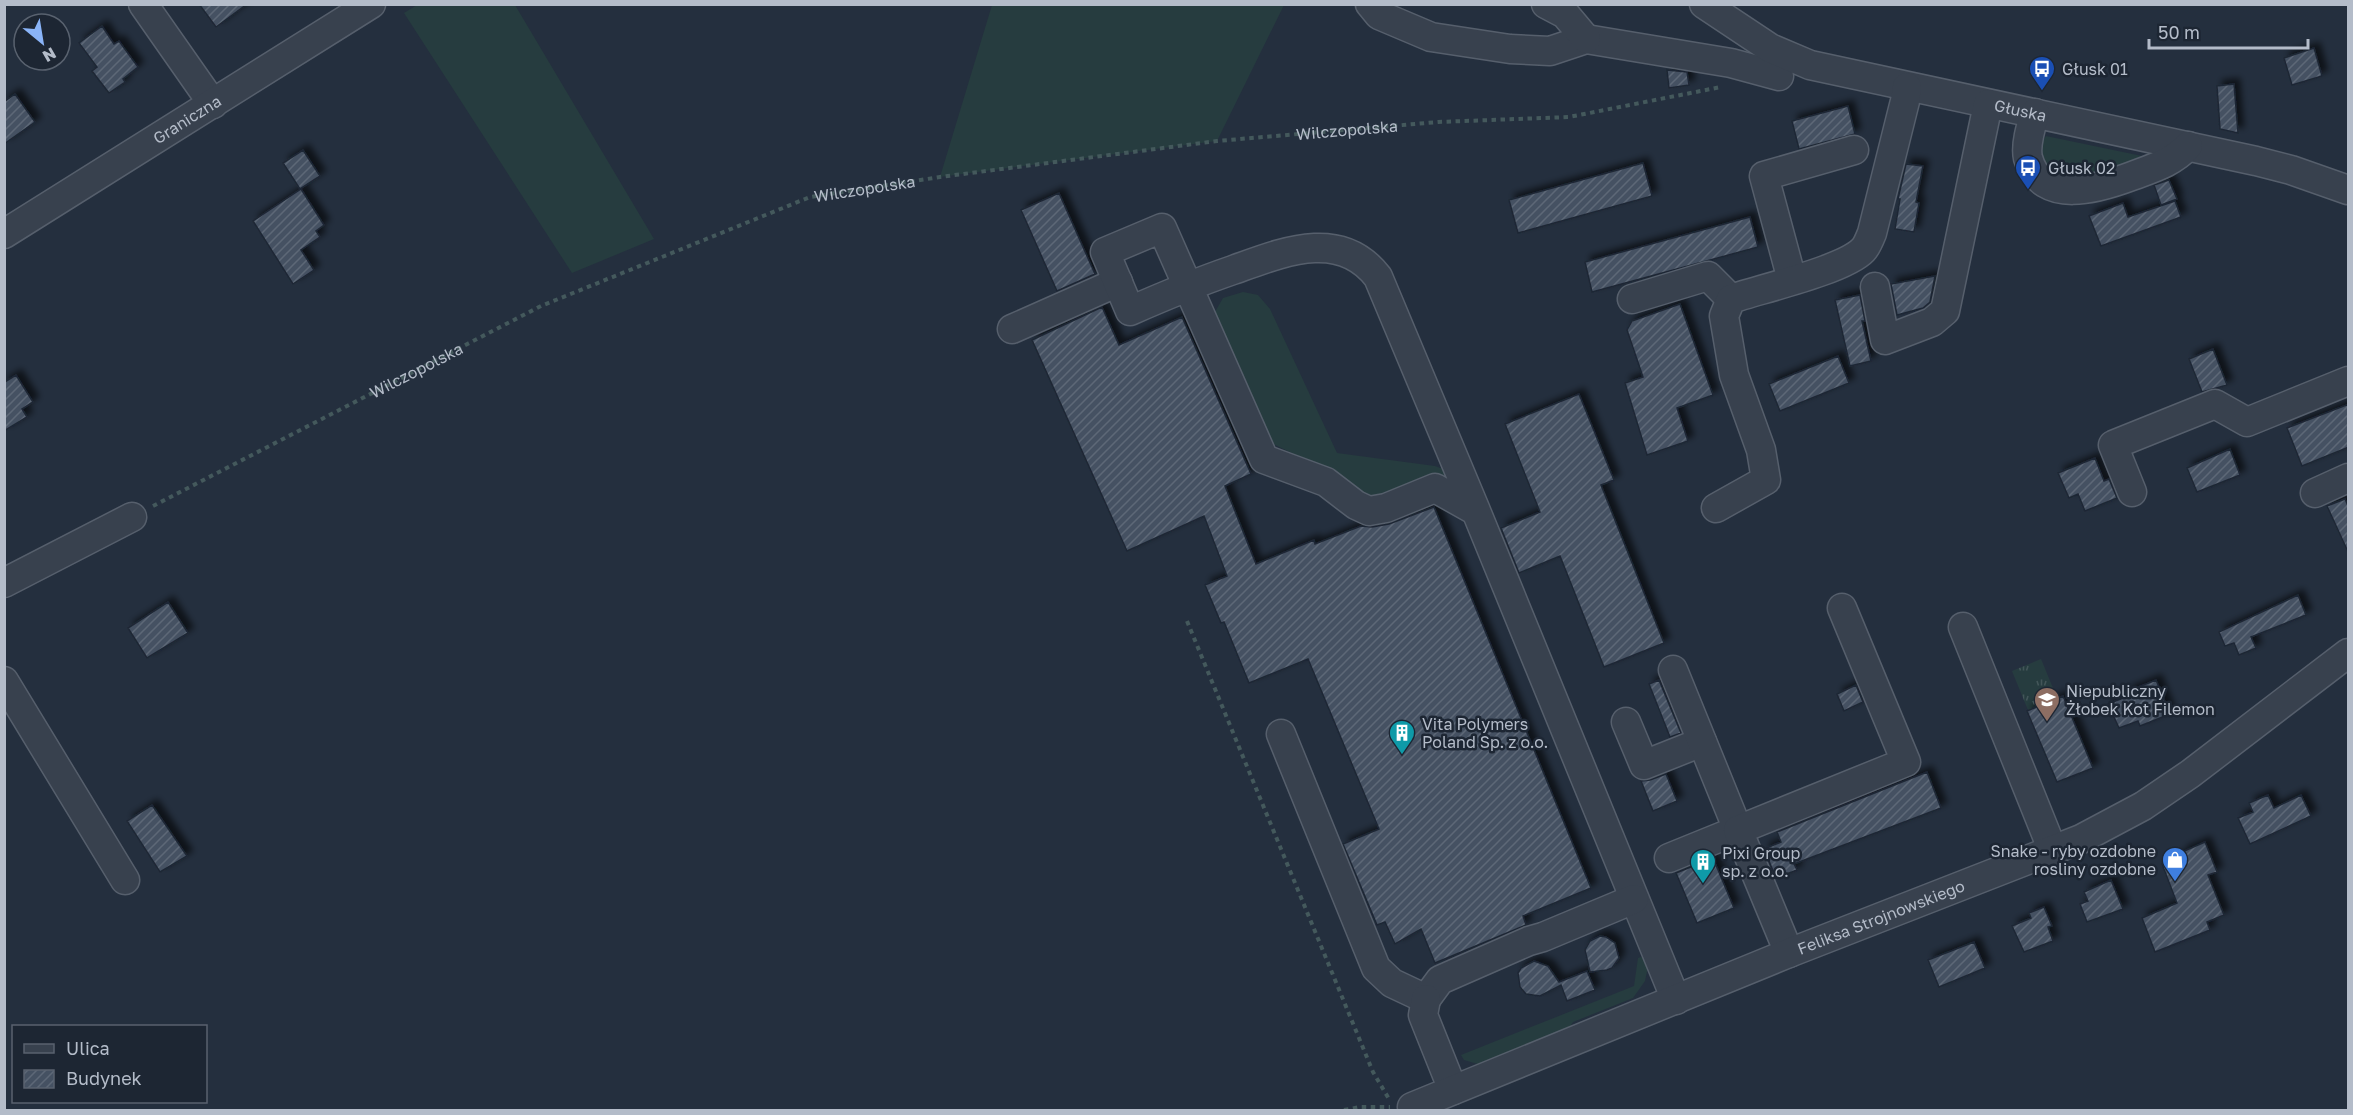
<svg xmlns="http://www.w3.org/2000/svg" width="2353" height="1115" font-family="'Golos Text',sans-serif">
  <style>
    .grass { fill: #263c3f }
    .park { fill: url(#park-tufts) }
    .building { fill: url(#building-hatch); stroke: #1f2835; stroke-width: 1.5; filter: url(#shadow) }
    .lines { fill: none; stroke-linecap: round; stroke-linejoin: round }
    .minor-casing { stroke: #565f6c; stroke-width: 31 }
    .path { stroke: #44595c; stroke-width: 4; stroke-dasharray: 4.5 4.5; stroke-linecap: butt }
    .minor { stroke: #38414e; stroke-width: 28 }
    .labels { text-anchor: middle; stroke-width: 5; stroke-linejoin: round; paint-order: stroke }
    .poi-label { font-size: 16px; fill: #b4bcc9; stroke: #1d2633; text-anchor: start }
    .street-label { font-size: 16px; fill: #b4bcc9; stroke: #1d2633 }
  </style>
  <defs>
    <pattern id="park-tufts" width="24" height="20" patternUnits="userSpaceOnUse" patternTransform="scale(1.5)"><rect width="24" height="20" fill="#263c3f"/><path d="M3 7l-1-3M5 7V3M7 7l1-3M15 17l-1-3M17 17v-4M19 17l1-3" fill="none" stroke="#435659"/></pattern>
    <pattern id="building-hatch" width="6" height="6" patternUnits="userSpaceOnUse" patternTransform="scale(1.5)"><rect width="6" height="6" fill="#455162"/><path d="M-1 1l2-2M0 6l6-6M5 7l2-2" fill="none" stroke="#5d6877"/></pattern>
    <filter id="shadow"><feDropShadow dx="5.5" dy="-5.5" stdDeviation="3" flood-color="#0009"/></filter>
  </defs>
  <rect width="100%" height="100%" fill="#242f3e"/>
  <!-- grass -->
  <path class="grass" d="M417,5H515L654,239L572,273L404,13Z
    M992,5V4L1284,5L1217,141L940,177Z
    M2046,136L2142,156C2117,166 2063,194 2044,162C2039,154 2040,144 2046,136Z
    M1243,292L1258,295L1270,309L1337,453L1435,466L1443,469L1452,484L1384,502L1367,496L1346,479L1269,442L1214,318L1215,312L1223,298Z
    M1647,955L1648,967L1645,981L1633,998L1573,1022L1564,1037L1481,1065L1464,1060L1461,1055L1634,986L1638,958Z"/>
  <!-- park -->
  <path class="park" d="M2041,659L2057,698L2028,710L2012,671Z"/>
  <!-- building -->
  <path class="building" d="M199,4H247L216,27Z
    M102,26L114,44L119,41L138,67L123,79L125,82L109,93L92,71L97,67L79,43Z
    M2314,48L2322,76L2292,85L2284,58Z
    M1667,70L1687,72L1689,85L1669,88Z
    M2234,84L2238,133L2220,129L2217,86Z
    M15,94L35,122L4,144V102Z
    M1848,106L1855,134L1799,149L1792,121Z
    M303,150L320,176L300,189L283,163Z
    M1643,163L1652,196L1518,233L1509,200Z
    M1906,164L1923,166L1916,202L1919,203L1914,232L1895,229L1900,199H1898Z
    M2169,180L2177,199L2161,205L2154,185Z
    M301,189L324,225L316,231L320,237L301,250L314,270L293,284L253,221Z
    M1059,193L1095,274L1057,291L1021,210Z
    M2175,201L2181,217L2101,246L2089,216L2123,203L2128,217Z
    M1750,217L1758,247L1592,292L1585,262Z
    M1935,276L1930,302L1923,308L1897,315L1891,284Z
    M1860,295L1865,321H1862L1871,361L1850,366L1835,300Z
    M1680,304L1713,395L1677,408L1688,441L1647,455L1625,383L1643,377L1627,330L1632,321Z
    M1102,307L1119,345L1182,317L1251,474L1225,486L1256,564L1314,540L1315,544L1361,526L1372,527L1389,524L1434,507L1591,888L1523,916L1526,925L1435,963L1421,929L1395,944L1385,922L1377,925L1343,844L1379,829L1308,659L1249,683L1224,622L1221,623L1205,585L1227,576L1204,516L1127,551L1032,340Z
    M2213,349L2227,385L2202,392L2189,359Z
    M1838,356L1849,383L1780,411L1769,384Z
    M16,375L33,402L22,409L27,417L4,431V380L5,382Z
    M1579,394L1614,480L1601,485L1664,643L1604,667L1560,556L1519,573L1501,528L1540,512L1505,424Z
    M2349,404V447L2302,466L2287,428Z
    M2230,449L2240,475L2197,492L2187,468Z
    M2095,458L2104,481L2109,479L2117,498L2085,511L2078,494L2069,498L2058,473Z
    M2345,499L2349,508V554L2327,506Z
    M2298,595L2306,615L2251,637L2256,648L2239,655L2234,643L2225,646L2219,632Z
    M168,602L188,633L147,658L128,628Z
    M1659,680L1681,733L1670,737L1649,684Z
    M2156,680L2170,714L2140,726L2138,721L2119,728L2108,704L2128,696L2126,692Z
    M1856,685L1863,702L1844,711L1837,694Z
    M2063,696L2093,768L2057,782L2027,711Z
    M1927,772L1941,808L1794,864L1797,870L1776,878L1764,849L1781,842L1777,832Z
    M1666,774L1677,801L1653,811L1641,781L1650,780Z
    M2268,795L2274,808L2301,795L2311,816L2250,844L2238,818L2253,812L2249,803Z
    M152,805L187,856L160,872L127,821Z
    M2205,842L2217,872L2208,875L2224,915L2207,922L2210,930L2155,952L2142,918L2177,903L2162,864L2183,855L2182,852Z
    M1713,858L1734,908L1697,923L1676,873Z
    M2111,880L2123,909L2087,922L2080,904L2088,901L2084,892Z
    M2044,907L2052,926L2048,927L2053,941L2024,952L2012,926L2031,918L2029,913Z
    M1600,936L1606,937L1615,943L1619,958L1612,968L1607,970L1590,972L1585,950L1590,941Z
    M1974,942L1985,968L1939,987L1928,960Z
    M1534,961L1548,966L1559,982L1587,971L1595,990L1567,1001L1561,985L1540,996L1526,994L1520,987L1518,973L1521,968Z"/>
  <g class="lines">
    <defs>
      <g id="minor">
        <path d="M143,4L213,104"/>
        <path d="M1370,4L1379,15L1431,37L1510,49L1550,51L1586,39L1731,63L1779,76"/>
        <path d="M1546,4L1565,14L1586,39"/>
        <path id="s2" d="M1704,4L1770,48L1810,65L2256,161L2291,170L2348,190"/>
        <path d="M2035,113C2031,126 2025,145 2028,158C2041,207 2100,188 2132,176C2153,168 2172,163 2188,146"/>
        <path id="s3" d="M4,234L371,4"/>
        <path d="M1792,280L1764,176L1854,150"/>
        <path d="M1875,287L1885,340L1932,322L1945,311L1988,104"/>
        <path d="M1632,299L1708,276L1731,299"/>
        <path d="M1012,329L1118,282"/>
        <path d="M2132,492L2113,445L2215,404L2247,422L2348,381"/>
        <path d="M2315,493L2348,478"/>
        <path d="M1716,508L1766,480L1761,450L1734,375L1724,316L1731,299C1760,289 1844,270 1863,250C1867,246 1870,238 1872,233L1905,101L1907,87"/>
        <path d="M1476,511L1378,277C1340,227 1281,253 1233,270C1198,282 1164,296 1130,311L1105,252L1162,228L1264,459L1326,482L1356,505L1369,511L1386,508L1435,488L1476,511L1676,1000"/>
        <path d="M4,583L132,517"/>
        <path d="M1963,627L2053,851"/>
        <path d="M4,681L125,880"/>
        <path d="M1626,722L1644,765L1702,742"/>
        <path d="M1281,734L1376,968L1392,983L1426,999L1440,980L1529,941L1543,937L1634,899"/>
        <path d="M1669,858L1738,830L1673,670"/>
        <path d="M1789,953L1738,830L1906,762L1842,608"/>
        <path d="M1426,999L1423,1015L1453,1090"/>
        <path id="s4" d="M1412,1107L1789,953L2081,839L2143,806L2190,774L2348,653"/>
      </g>
    </defs>
    <!-- minor casing -->
    <use href="#minor" class="minor-casing"/>
    <!-- path -->
    <g class="path">
      <path id="s1" d="M153,506L541,306L810,197L940,177L1217,141L1438,122L1569,117L1721,87"/>
      <path d="M1187,621L1373,1072L1389,1099"/>
      <path d="M2033,703L2050,696L2052,700"/>
      <path d="M1344,1110L1360,1107H1390"/>
    </g>
    <!-- minor -->
    <use href="#minor" class="minor"/>
  </g>
  <!-- icons -->
  <defs>
    <symbol id="bus-pin" viewBox="-11 -11 22 30"><path d="M0 17L-7.5 6A9.5 9.5 0 1 1 7.5 6Z" fill="#1a4fb4" stroke="#1d2633"/><path d="M-5-6H5V4H4V6H2V4H-2V6H-4V4H-5ZM-3.5-4V0h7V-4ZM-3.5 1.2v1.5H-2V1.2ZM2 1.2v1.5H3.5V1.2Z" fill="#fff"/></symbol>
    <symbol id="school-pin" viewBox="-11 -11 22 30"><path d="M0 17L-7.5 6A9.5 9.5 0 1 1 7.5 6Z" fill="#8d6e63" stroke="#1d2633"/><path d="M0-5L7-2L0 1L-7-2ZM-4 1L0 2.5L4 1V4Q0 6-4 4Z" fill="#fff"/></symbol>
    <symbol id="building-pin" viewBox="-11 -11 22 30"><path d="M0 17L-7.5 6A9.5 9.5 0 1 1 7.5 6Z" fill="#0f9aa8" stroke="#1d2633"/><path d="M-4-6H4V6H1V3H-1V6H-4ZM-2.5-4.3h1.7v1.8h-1.7ZM.8-4.3h1.7v1.8H.8ZM-2.5-1h1.7V.8h-1.7ZM.8-1h1.7V.8H.8Z" fill="#fff"/></symbol>
    <symbol id="shop-pin" viewBox="-11 -11 22 30"><path d="M0 17L-7.5 6A9.5 9.5 0 1 1 7.5 6Z" fill="#3f7fe0" stroke="#1d2633"/><path d="M-5-2.5h2.3a2.7 3.5 0 0 1 5.4 0H5L5.5 6h-11ZM-1.5-2.5h3a1.5 2.3 0 0 0-3 0Z" fill="#fff"/></symbol>
  </defs>
  <g fill-rule="evenodd">
    <use href="#bus-pin" x="2027" y="54" width="30" height="40"/>
    <use href="#bus-pin" x="2013" y="153" width="30" height="40"/>
    <use href="#school-pin" x="2032" y="685" width="30" height="40"/>
    <use href="#building-pin" x="1387" y="718" width="30" height="40"/>
    <use href="#shop-pin" x="2160" y="845" width="30" height="40"/>
    <use href="#building-pin" x="1688" y="847" width="30" height="40"/>
  </g>
  <g class="labels">
    <!-- poi labels -->
    <g class="poi-label">
      <text x="2062" y="75">Głusk 01</text>
      <text x="2048" y="174">Głusk 02</text>
      <text x="2066" y="697">Niepubliczny<tspan x="2066" dy="18">Żłobek Kot Filemon</tspan></text>
      <text x="1422" y="730">Vita Polymers<tspan x="1422" dy="18">Poland Sp. z o.o.</tspan></text>
      <text x="2156" y="857" text-anchor="end">Snake - ryby ozdobne<tspan x="2156" dy="18">rosliny ozdobne</tspan></text>
      <text x="1722" y="859">Pixi Group<tspan x="1722" dy="18">sp. z o.o.</tspan></text>
    </g>
    <!-- street labels -->
    <g class="street-label">
      <text dy="6" stroke="none"><textPath href="#s2" startOffset="338">Głuska</textPath></text>
      <text dy="6" stroke="none"><textPath href="#s3" startOffset="216">Graniczna</textPath></text>
      <text dy="6" stroke="none"><textPath href="#s1" startOffset="1268">Wilczopolska</textPath></text>
      <text dy="6" stroke="none"><textPath href="#s1" startOffset="782">Wilczopolska</textPath></text>
      <text dy="6" stroke="none"><textPath href="#s1" startOffset="296">Wilczopolska</textPath></text>
      <text dy="6" stroke="none"><textPath href="#s4" startOffset="506">Feliksa Strojnowskiego</textPath></text>
    </g>
  </g>
  <!-- border -->
  <rect width="2353" height="1115" fill="none" stroke="#b4bcc9" stroke-width="12"/>
  <!-- legend -->
  <rect x="12" y="1025" width="195" height="78" fill="#1d2633" stroke="#59626f" stroke-width="1.5"/>
  <rect x="24" y="1044" width="30" height="9" fill="#38414e" stroke="#59626f" stroke-width="1.5"/>
  <text x="66" y="1055" font-size="18" fill="#b4bcc9">Ulica</text>
  <rect x="24" y="1070" width="30" height="18" fill="url(#building-hatch)" stroke="#59626f" stroke-width="1.5"/>
  <text x="66" y="1085" font-size="18" fill="#b4bcc9">Budynek</text>
  <!-- north arrow -->
  <g transform="translate(42 42) rotate(150)"><circle r="28" fill="#1d2633" stroke="#59626f" stroke-width="1.5"/>
  <path d="M0-4.5L10 22L0 15L-10 22Z" fill="#8ab4f8"/>
  <text y="-9" font-size="16" font-weight="bold" text-anchor="middle" fill="#b4bcc9">N</text>
  </g>
  <!-- scale -->
  <path d="M2149 39v9h159v-9" fill="none" stroke="#b4bcc9" stroke-width="3"/>
  <text x="2158" y="39" font-size="18" fill="#b4bcc9" stroke="#1d2633" stroke-width="4.5" paint-order="stroke">50 m</text>
</svg>
